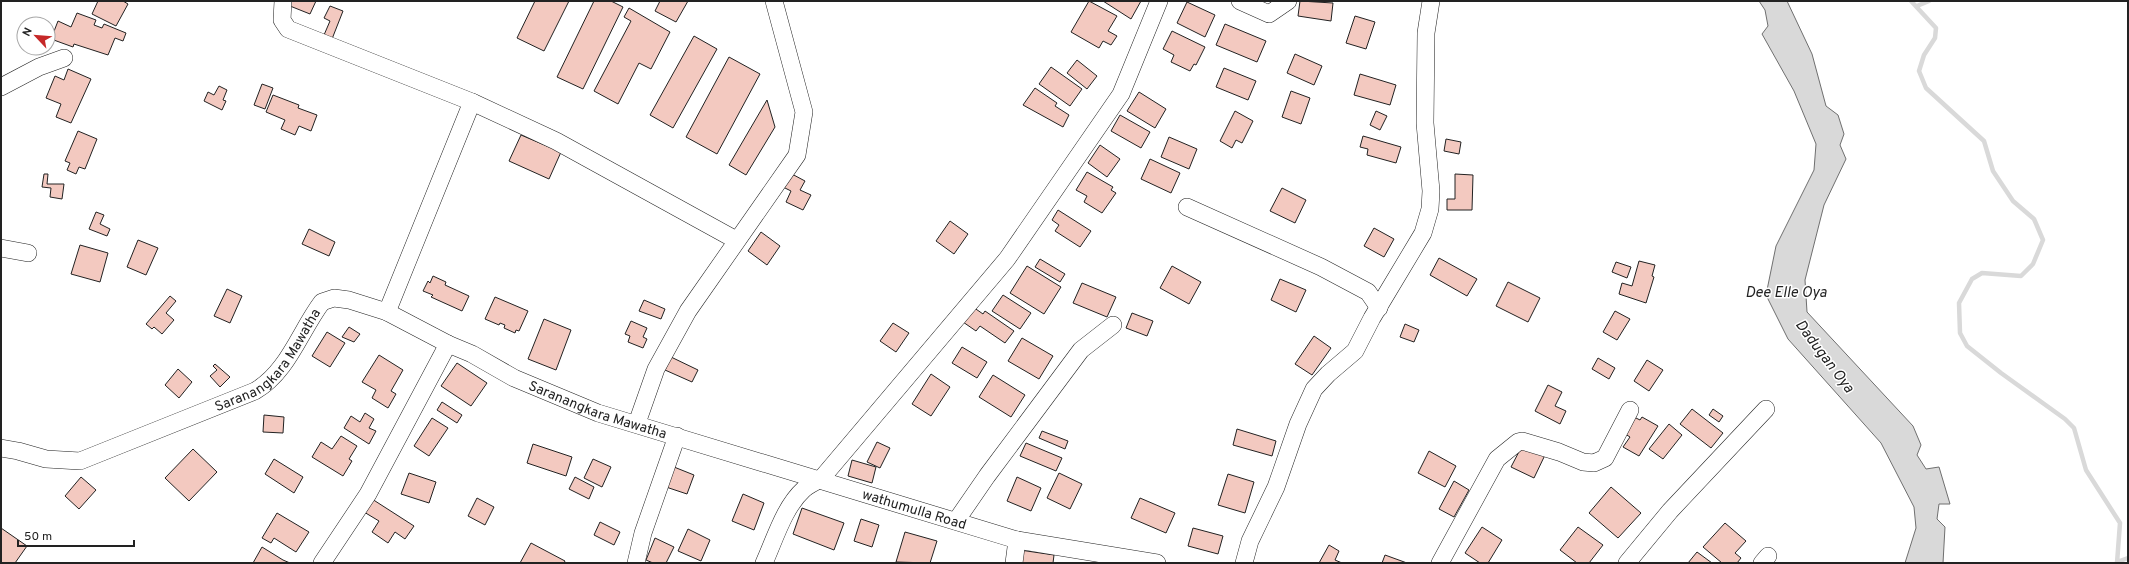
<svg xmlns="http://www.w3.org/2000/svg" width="2129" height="564" font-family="Overpass,sans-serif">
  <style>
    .water { fill: #d9d9d9; stroke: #6f6f6f }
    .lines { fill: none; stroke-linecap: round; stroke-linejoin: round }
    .stream { stroke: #d9d9d9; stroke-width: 4.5 }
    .building { fill: #f3c9c0; stroke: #222 }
    .minor-casing { stroke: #222; stroke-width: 18 }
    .minor { stroke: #fff; stroke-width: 17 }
    .labels { text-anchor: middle; stroke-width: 3; stroke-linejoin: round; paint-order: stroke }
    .street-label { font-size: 14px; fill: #222; stroke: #fff }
    .water-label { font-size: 15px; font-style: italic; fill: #222; stroke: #fff }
  </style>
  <rect width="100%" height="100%" fill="#fff"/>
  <!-- water -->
  <path class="water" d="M1759,1H1787L1812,54L1826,106L1838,115L1844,134L1840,145L1846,159L1824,205L1805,280L1807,312L1913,426L1921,445L1917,455L1926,469L1939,467L1950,504H1939L1937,519L1945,527L1943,563H1905L1916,528L1914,507L1881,443L1788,339L1766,295L1776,246L1814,170L1816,144L1794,91L1762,34L1768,26L1765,10Z"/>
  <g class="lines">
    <!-- stream -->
    <path class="stream" d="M1911,1L1936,28L1935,38L1924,55L1919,71L1926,88L1984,141L1993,171L2013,201L2034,219L2043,240L2033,264L2021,276L1982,273L1972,279L1959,303L1960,333L1967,346L2001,373L2065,419L2074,428L2086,470L2120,523L2117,563
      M1917,6L1929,1
      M2117,562L2128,558"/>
  </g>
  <!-- building -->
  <path class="building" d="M98,1H123L128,4L116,26L92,14Z
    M292,1H316L310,14L290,6Z
    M535,1H569L544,51L517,38Z
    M594,1H611L623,7L583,89L557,77Z
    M660,1H688L676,22L655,11Z
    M1089,1L1117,16L1108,31L1117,36L1111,45L1103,41L1099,48L1071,32Z
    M1103,1H1141L1131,19Z
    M1300,1L1333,3L1331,21L1298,16Z
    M1187,2L1215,15L1205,37L1177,23Z
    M330,6L343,11L332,39L324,35L330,21L324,18Z
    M629,8L670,32L651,69L639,63L618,104L594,91L631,21L624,17Z
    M77,13L96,20L94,25L102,28L104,24L126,33L123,41L115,38L108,55L74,44L73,47L51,39L58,21L71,27Z
    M1355,16L1375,22L1366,49L1346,43Z
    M1225,24L1266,41L1257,62L1216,45Z
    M1172,31L1205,47L1196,65L1194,64L1190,71L1171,62L1174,55L1163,49Z
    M694,36L717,49L673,128L650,115Z
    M1295,54L1322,66L1314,85L1287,73Z
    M729,57L760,74L717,154L686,137Z
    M1077,60L1097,76L1087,89L1067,73Z
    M1051,67L1082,89L1070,106L1039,84Z
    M1224,68L1256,81L1248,100L1216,87Z
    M68,69L91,79L71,123L56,117L61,104L46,98L55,76L64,80Z
    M1360,74L1396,85L1390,105L1354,95Z
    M262,84L273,88L265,109L254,105Z
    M219,86L227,90L223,100L226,101L222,110L204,101L208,92L214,95Z
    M1035,88L1057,103L1055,106L1069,115L1063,127L1023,105Z
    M1291,91L1310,98L1301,124L1282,117Z
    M1139,92L1166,109L1155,128L1127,111Z
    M273,95L299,105L298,108L317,115L311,131L299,126L295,135L281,129L285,120L266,112Z
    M767,100L775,127L746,175L729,165Z
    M1235,111L1253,121L1242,143L1236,140L1232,148L1220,141Z
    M1376,111L1387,116L1380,130L1370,125Z
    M1120,115L1150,132L1141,148L1111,131Z
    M78,131L97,139L85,169L79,167L76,174L67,170L70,163L65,161Z
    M521,135L561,152L549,179L509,161Z
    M1363,136L1401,147L1396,163L1367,155L1368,149L1360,147Z
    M1169,137L1197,149L1189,169L1161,157Z
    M1446,139L1461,142L1459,154L1444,151Z
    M1100,145L1120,159L1107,177L1088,163Z
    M1150,159L1180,173L1171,193L1141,179Z
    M1087,172L1113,187L1111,190L1116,193L1102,213L1084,202L1087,196L1076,190Z
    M790,173L805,181L800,190L811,195L803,210L786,202L791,191L783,187Z
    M44,174H48L47,184H64L62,199L50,197L51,188L42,187Z
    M1455,174L1473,175L1472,210H1447V199H1455Z
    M1282,188L1306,200L1295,223L1270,211Z
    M1058,210L1091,231L1080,247L1055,231L1059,225L1052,220Z
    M96,212L104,215L100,224L110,229L107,236L89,229Z
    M950,221L968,234L954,254L936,241Z
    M1374,228L1394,239L1384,257L1364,246Z
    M309,229L335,242L329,256L302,244Z
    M761,232L780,246L767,265L748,251Z
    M138,240L158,248L146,275L127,267Z
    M80,245L108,253L100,282L71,274Z
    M1439,258L1477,279L1467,296L1430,275Z
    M1040,259L1065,274L1060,282L1035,267Z
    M1639,261L1655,265L1652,276L1654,277L1646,303L1619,294L1622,283L1632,286Z
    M1616,262L1631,267L1627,278L1612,272Z
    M1027,266L1061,287L1044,314L1010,293Z
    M1172,266L1201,282L1189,304L1160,288Z
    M433,276L446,282L445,285L469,296L462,311L431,297L433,295L423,291L428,281L430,283Z
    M1280,279L1306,290L1296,312L1271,300Z
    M1508,282L1540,298L1528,322L1496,306Z
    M1082,283L1116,297L1107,317L1073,303Z
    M227,289L242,296L230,323L214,316Z
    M1003,295L1031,313L1020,329L992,311Z
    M170,296L176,301L166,313L174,320L162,334L154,327L152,329L146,324Z
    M495,297L528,311L519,331L516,330L515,333L504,328L505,325L500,323L499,325L485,319Z
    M644,300L665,309L661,319L639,311Z
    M973,307L983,314L985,311L1014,331L1005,343L980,326L976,331L963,322Z
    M1615,311L1630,319L1617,340L1603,332Z
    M1132,313L1153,321L1147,336L1126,328Z
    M544,319L571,330L556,370L528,359Z
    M631,321L647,328L643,337L647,339L643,348L628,342L630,336L625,334Z
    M893,323L909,333L896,352L880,341Z
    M1405,324L1419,330L1414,342L1400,337Z
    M349,327L360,334L354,342L342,337Z
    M327,332L345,343L330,367L312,356Z
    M1314,336L1331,348L1312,375L1295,364Z
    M1022,338L1053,356L1039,379L1008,361Z
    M962,347L987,362L977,378L952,363Z
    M379,355L403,370L391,391L396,394L388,408L372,398L376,390L362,382Z
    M671,357L698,370L692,382L665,370Z
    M1598,358L1615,368L1609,379L1592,369Z
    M1647,360L1663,370L1649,391L1634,381Z
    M457,363L487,383L471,406L441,386Z
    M215,364L230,377L220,387L210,376L217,370L213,366Z
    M178,369L192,382L179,398L165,385Z
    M931,374L950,387L931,416L912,404Z
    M993,375L1025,395L1011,417L979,397Z
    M1548,385L1562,392L1555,406L1566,411L1560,424L1535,411Z
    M442,402L462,415L457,423L437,410Z
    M1692,409L1723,433L1711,448L1680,424Z
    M1713,409L1723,416L1719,422L1709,415Z
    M365,413L374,419L369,428L376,431L369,444L344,428L351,416L360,422Z
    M264,415L284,417L283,433L263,432Z
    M1632,416L1640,420L1642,417L1658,426L1639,456L1623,447L1630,437L1622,432Z
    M432,418L448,428L429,456L414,446Z
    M1669,424L1682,435L1663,459L1649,449Z
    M1237,429L1276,441L1272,456L1233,445Z
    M1042,431L1068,441L1065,449L1039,438Z
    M341,436L357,446L349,459L352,461L343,476L312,457L321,442L332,449Z
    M877,442L890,448L880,468L867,462Z
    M1026,443L1062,458L1056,471L1020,456Z
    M533,444L572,457L566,476L527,463Z
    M1523,444L1545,455L1534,478L1511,467Z
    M193,449L217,472L189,501L165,478Z
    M1429,451L1456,466L1445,487L1418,473Z
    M274,459L303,477L294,493L265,474Z
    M593,459L611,467L602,487L584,478Z
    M852,460L876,467L872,483L848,476Z
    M674,467L694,475L687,494L666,487Z
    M409,473L436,482L429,503L401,494Z
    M1059,473L1082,484L1070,509L1047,498Z
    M1228,474L1254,482L1245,513L1218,505Z
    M81,477L96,490L79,509L65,496Z
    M575,477L594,487L589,499L569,489Z
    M1017,477L1041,488L1031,511L1007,501Z
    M1454,481L1469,490L1454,517L1439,509Z
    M1611,487L1641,513L1618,538L1589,513Z
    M743,494L764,503L754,530L732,521Z
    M477,498L494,507L485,525L468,516Z
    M1140,498L1175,513L1166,533L1131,518Z
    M372,499L414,526L405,539L395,532L388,543L372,532L379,521L364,512Z
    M802,508L844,523L834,550L793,534Z
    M277,513L309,532L296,552L274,538L271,543L262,538Z
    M861,519L879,525L872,547L854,541Z
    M600,522L620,532L614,545L594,535Z
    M1725,523L1746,541L1735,553L1741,558L1737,563H1722L1703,547Z
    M1482,527L1502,540L1488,563H1480L1465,553Z
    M1578,527L1603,545L1589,563H1577L1560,550Z
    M1,528L27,546L15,563H1Z
    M1193,528L1223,536L1218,554L1188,546Z
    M688,529L710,540L701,561L678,551Z
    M905,532L937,541L930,563L896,562Z
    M655,538L674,547L666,563H653L646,560Z
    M531,543L565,561L564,563H520Z
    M1329,545L1339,551L1335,560L1342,563H1319Z
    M262,547L283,560L290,563H253Z
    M1020,550L1054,555L1053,563H1019Z
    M1697,552L1712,563H1688Z
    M1385,555L1407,563H1382Z"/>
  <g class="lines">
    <defs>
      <g id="minor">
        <path d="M283,1L282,20L288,29L472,102L556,141L736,240"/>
        <path d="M1240,1L1269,14L1288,1"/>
        <path d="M1,87L39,67L64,58"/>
        <path d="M1187,207L1321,267L1368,292L1379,308"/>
        <path d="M1,248L28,253"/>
        <path d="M387,312L472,102"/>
        <path d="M637,423L656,369L688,311L797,155L804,112L774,1"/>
        <path id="s1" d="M1,448L18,451L46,459L80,461L255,391C288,372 300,331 322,302L334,298L349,300L387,312L448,344L472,354L514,378L598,413L1017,540L1157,563"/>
        <path d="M956,521L987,476L1081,350L1113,325"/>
        <path d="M322,563L368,494L448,344"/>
        <path d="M636,563L643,533L677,436"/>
        <path d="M764,563C775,539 784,507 804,489C809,485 815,482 821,479L1007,259L1121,94L1159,1"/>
        <path d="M1014,563L1017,540"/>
        <path d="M1244,563L1250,541L1276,487L1298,424L1314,389L1328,374L1355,351L1372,318L1423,233L1430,209L1431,191L1425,123L1426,33L1431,1"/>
        <path d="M1440,563L1497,459L1518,442L1522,441L1559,452L1583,462L1594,463L1605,458L1630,410"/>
        <path d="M1627,563L1670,511L1766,409"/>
        <path d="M1762,563L1768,556"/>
      </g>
    </defs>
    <!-- minor casing -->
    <use href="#minor" class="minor-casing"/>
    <!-- minor -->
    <use href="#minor" class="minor"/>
  </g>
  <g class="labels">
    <!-- street labels -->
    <g class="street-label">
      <text dy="5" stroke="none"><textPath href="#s1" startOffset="299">Saranangkara Mawatha</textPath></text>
      <text dy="5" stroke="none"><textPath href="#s1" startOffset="682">Saranangkara Mawatha</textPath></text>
      <text dy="5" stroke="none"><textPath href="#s1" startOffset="1014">wathumulla Road</textPath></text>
    </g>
    <!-- water labels -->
    <g class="water-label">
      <text x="1786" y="297">Dee Elle Oya</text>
      <text transform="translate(1825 356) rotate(53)" y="5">Dadugan Oya</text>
    </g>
  </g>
  <!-- border -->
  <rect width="2129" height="564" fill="none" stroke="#222222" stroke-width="4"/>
  <!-- north arrow -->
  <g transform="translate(36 36) rotate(296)"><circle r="19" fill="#ffffff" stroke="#a7a7a7"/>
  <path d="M0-3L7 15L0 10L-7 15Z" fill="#c62828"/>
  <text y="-6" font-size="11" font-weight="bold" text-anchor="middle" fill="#222222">N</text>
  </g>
  <!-- scale -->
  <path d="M18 540v6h116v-6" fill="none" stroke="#222222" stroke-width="2"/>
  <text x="24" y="540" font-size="12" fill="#222222" stroke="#ffffff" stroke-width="3" paint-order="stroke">50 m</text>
</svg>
